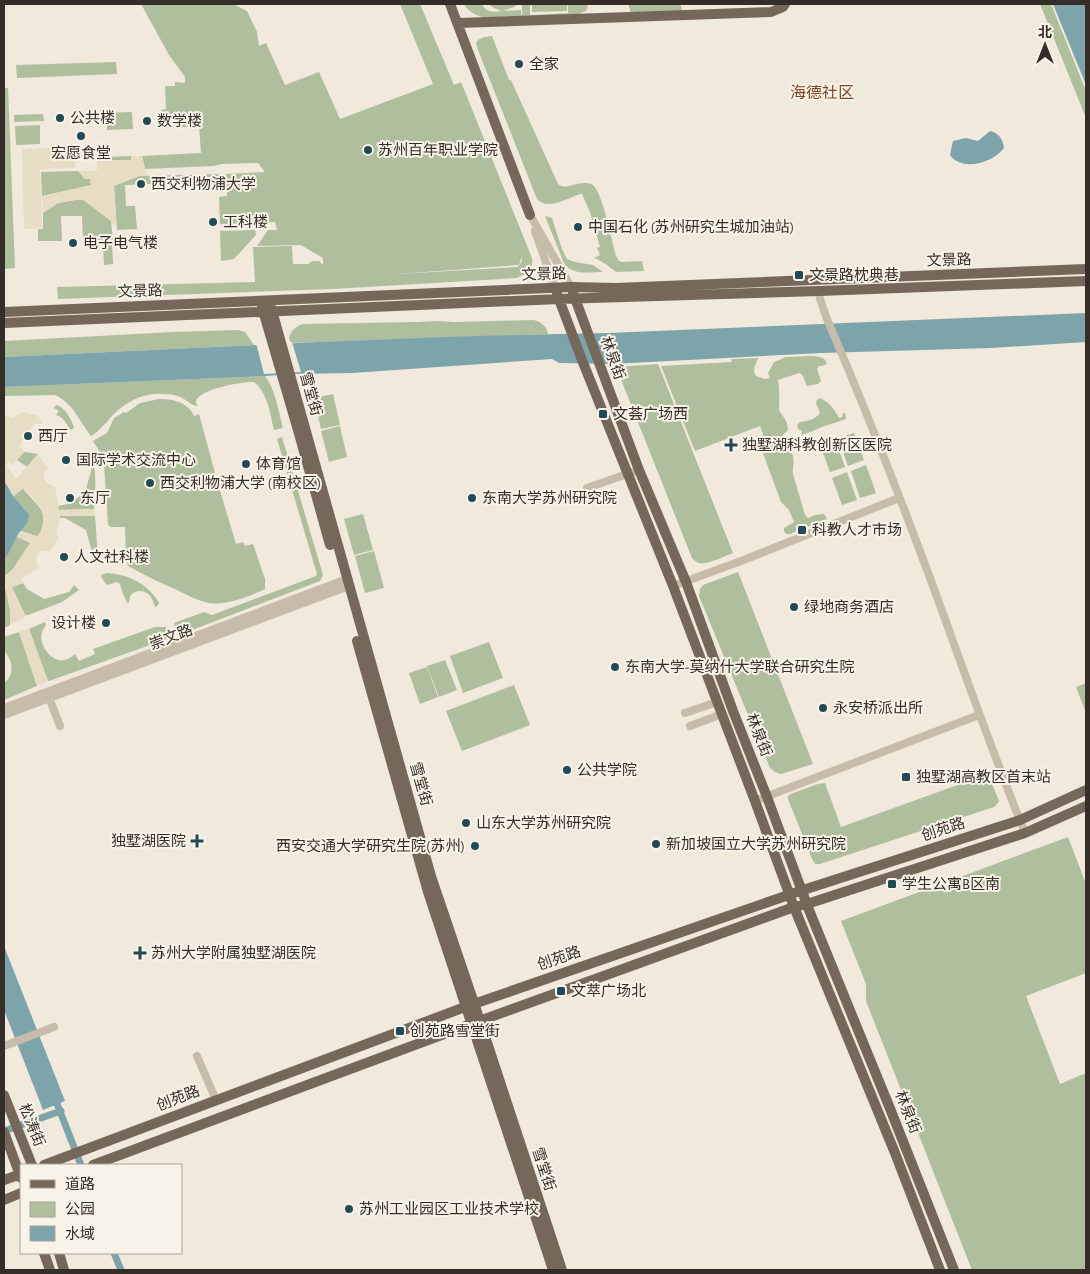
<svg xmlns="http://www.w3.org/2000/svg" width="1090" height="1274" font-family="'Alegreya Sans','Noto Sans SC',sans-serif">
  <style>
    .green { fill: #afbe9d; fill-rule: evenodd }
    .plaza { fill: #e7dcc4 }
    .water { fill: #7da4ab }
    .pier { fill: #f0e9dc }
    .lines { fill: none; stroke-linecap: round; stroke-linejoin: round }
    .canal { stroke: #7da4ab; stroke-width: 7 }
    .minor { stroke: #c7bba9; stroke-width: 8 }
    .major { stroke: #76675b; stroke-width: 10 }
    .poi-dot { fill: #214a54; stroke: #f8f3e8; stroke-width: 2 }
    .labels { text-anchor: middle; stroke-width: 4; stroke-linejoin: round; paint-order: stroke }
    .poi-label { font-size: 15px; fill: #352e28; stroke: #f8f3e8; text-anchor: start }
    .street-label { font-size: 15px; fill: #352e28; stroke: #f8f3e8 }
    .neighbourhood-label { font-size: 16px; fill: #7e4727; stroke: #f8f3e8 }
  </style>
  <rect width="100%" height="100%" fill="#f0e9dc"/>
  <!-- green -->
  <path class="green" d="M141,4H233L247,11L257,32L259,46L266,43L285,85L319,72L340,119L433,84L400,4H420L454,85L461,82L532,258C534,268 526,274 517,278L333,289L58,299L57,287L255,282L253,247L292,246L293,264H308L312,261H319L323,265V258L301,245L257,246L268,230H277L275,222L220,224L219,197L227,196L226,174L265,172L258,163L222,164L213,166L145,169L142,156L201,153L199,126L162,128L161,110L166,109L165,86H175V82L185,83V77L169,55ZM522,256V261L518,267L397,274L519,265Z
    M464,4H482C486,13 493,12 502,11L494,8L488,4H519L514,7L503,11L521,10V15H522V4H530V15L568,13V4H587L588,6L586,11L580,13V17L489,19C478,16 470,14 464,4Z
    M532,4H567V11L532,12Z
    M628,4H681L682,13H631Z
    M1040,4H1051L1086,91V118Z
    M492,36L509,80H511L558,184C565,190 575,183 583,183C587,183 592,183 594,186C603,196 612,242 616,256L619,261L622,262L642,261L644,271L616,272C611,268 601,260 594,258L600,255L597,248L600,247L590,212L582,194H580C568,198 547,211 537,199L478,50L476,43C479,37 486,37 492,36Z
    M116,62L117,74L17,78L16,65Z
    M4,88H8L15,268L4,269Z
    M132,112L133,129L107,130L106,113Z
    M43,114L44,121L14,122V115Z
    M40,125V144L16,145L15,126Z
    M105,144H107L108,157L131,156V160H106Z
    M78,171L85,179H90L92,185L42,196L41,172Z
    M221,174L222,187H218V181L125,185L126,206H135L137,229L117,230L114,186L139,176Z
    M75,200H84L111,221L113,240L83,241L82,216H61L62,241H38V229H43V213L58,203Z
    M545,216L552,218L562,249L567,259L575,262L593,265L603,272C590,272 573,276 564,263Z
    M253,230H255L256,235L234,259L221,261L220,231Z
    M103,244H112L113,264L104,265Z
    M533,320C540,321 547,326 548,334L291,343L289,337C292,330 296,326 303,324L417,322L437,321L455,322Z
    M238,330L245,332L254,345L4,357V341L174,332Z
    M813,356C819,357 826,357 827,364L822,366H819L817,369L821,381L818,384L807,386L803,376L800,373L796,374L778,380C780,390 779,400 779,410C783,417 788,421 788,430L782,436L781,443C784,447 788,449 791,452C796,459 792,467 793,474L805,515L808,518L815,515L824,514L827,519L790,534H786L784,531V528L794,522L789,510L781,502L760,445L763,434L760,426L695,451L661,366L732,362L731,359L758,358V359C755,365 752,370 756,376L765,379L770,378L768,373L774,362L786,357Z
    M658,364L733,553C725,556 707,565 699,563C696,562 695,561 692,558L616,367Z
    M265,376C275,388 279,413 283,428L274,430C270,414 268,393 254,382C244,381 197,389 196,402C196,404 197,405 198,406C192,406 189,402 184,399C178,395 170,394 162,394C145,392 125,402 113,415C106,422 101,430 91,436C80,422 72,402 55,395L4,396V387Z
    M333,394L340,425L321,429L314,398Z
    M820,398C829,402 835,410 839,418L842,417L843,413H845L846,419C838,422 830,424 822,427C814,430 809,433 801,435L802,431L798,429L797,425L800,422C807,421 815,420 820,413L816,403L817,400Z
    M159,399C173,399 188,402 194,416L199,414L218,484L236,544L243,542L245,546L253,544L265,579V589C250,596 226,606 209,603C198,601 187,595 177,590C160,583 144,575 128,566L126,559L125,527H111L108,525L104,464L102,455L93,441L107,433L114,418L124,412L126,413L140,403Z
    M56,405C65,407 72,420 74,428L71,430C66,424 64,417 56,415L59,411L54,408Z
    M340,426L347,457L329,462L321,431Z
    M854,433L864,460L848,466L838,438Z
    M282,437L323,575L320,581L179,635L174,623L204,612L212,615L316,576L317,574L277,439Z
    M835,439L845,467L830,472L820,445Z
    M24,452L38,454L27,467L17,460Z
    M90,455C98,470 95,492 94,509L59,510L58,506L68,504L85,493L92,467V464L87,457Z
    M866,465L876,493L860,498L851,471Z
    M847,472L857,500L842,505L832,478Z
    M4,481L9,488L15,481C21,484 21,485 25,491C36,505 49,510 41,531C39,537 30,543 26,549C20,559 14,571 4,576Z
    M363,514L373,550L354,555L344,519Z
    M60,516H95L98,558L97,561L92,558L93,555L86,530L65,518H60Z
    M374,551L384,588L365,593L355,556Z
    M738,572L813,764L781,774L775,772L770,768L699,596L700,589L703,585Z
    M108,573C130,575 148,584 159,603L157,606L155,607C153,598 148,590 138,591C135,592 132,593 130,596C130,597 129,603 128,604L123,594L120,584L117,582L107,585L103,580L101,576L103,574Z
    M23,583L27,589L44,599L69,592L74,585L79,590L62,602L28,615H25L12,587Z
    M6,590L10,610V625L4,628V591Z
    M45,622L46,625C45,627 43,629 42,632C38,644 51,663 65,660C69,659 72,656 75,654L79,661L95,654L93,649L155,627H166L170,635L167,639L49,681H48L29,629Z
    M19,632L37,686L4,700V683C15,675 13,660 4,651V637Z
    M489,642L503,678L463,693L450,656Z
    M445,660L457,690L439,697L427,666Z
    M427,667L438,697L420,704L409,673Z
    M1086,683V713L1076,687Z
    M514,685L530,725L462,751L446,711Z
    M988,774L999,801L997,804L994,807L820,864H815L812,859L788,799V796L791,794L818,784L825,783L841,827Z
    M1068,837L1086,884V973L1026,996L1060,1084L1086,1073V1270H972L866,1001V984L841,921Z"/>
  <!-- plaza -->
  <path class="plaza" d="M105,144L106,160H131V156H142L147,176H139L114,186L116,225L111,224V221L83,200H75L58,203L43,213L42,196L91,185L90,179H85L78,171H97L96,145Z
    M85,147V158L75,159V168L40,169L42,228L24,229L22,149Z
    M23,412L38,416L43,424H34L20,444V447L24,452L13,465L7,462V466L16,479L38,454L48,468L44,473V479L46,482L55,487L59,510L94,509L95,516H60L56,535L59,537L50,551H42L38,554L36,559L37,564L39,568L38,570L36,569L21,579L23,583L12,587L25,615H28L10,625V610L6,590L4,591V576L9,573L14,567L30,543L4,531L7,526L37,536L41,531L43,522V514L41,508L24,488L4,504V493L9,488L4,480V415L13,418Z
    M29,629L48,681L37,686L19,632Z"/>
  <!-- water -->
  <path class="water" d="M1053,4H1085L1086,7V85Z
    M990,131C999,133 1003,139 1004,148C993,163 962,172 950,155L953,141L966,138L978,141Z
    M1086,313V342L991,348L821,353L612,364L559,363L552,359L352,373L295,374L265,376L4,387V357C205,348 407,336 608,333Z
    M4,481L13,496L29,515L27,523L18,534L8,554L4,559Z
    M4,946L65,1101L43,1110L4,1010Z"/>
  <!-- pier -->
  <path class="pier" d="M292,342L301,372L264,374L256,343Z"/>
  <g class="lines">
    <!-- canal -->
    <path class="canal" d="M54,1096L81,1165
      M4,1131L61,1111
      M114,1253L121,1270"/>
    <!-- minor -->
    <path class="minor" d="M530,215L571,287
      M535,231L555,288
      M819,291L820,299L827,319C873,426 915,535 954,644C977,708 1000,771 1025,833
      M587,488L633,472
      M673,586L741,561L899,498
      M48,695L60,726
      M4,708L347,579
      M685,713L717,702
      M4,715L349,586
      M690,726L722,714
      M755,801L979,715
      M4,1046L54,1027
      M197,1056L216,1100"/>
    <!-- major -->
    <path class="major" d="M450,4L530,215
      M458,23L771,12L783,7L785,4
      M573,293L639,470L686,582L733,711L767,797L809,910L889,1106L954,1270
      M557,294L582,360L673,586L755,801L794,907L895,1153L940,1270
      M262,307L298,430L330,545
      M271,307L431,876L474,1003L562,1270
      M4,312L571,287L616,288L1086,269
      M4,323L559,299L819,291L1086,281
      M357,641L428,892L553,1270
      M4,1095L32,1165
      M4,1132L21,1178
      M44,1165L465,1007L800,891L1020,820L1086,790
      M93,1165L471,1024L794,907L807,904L1025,833L1086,806
      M4,1180L21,1174
      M4,1200L21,1193
      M44,1253L50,1270
      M59,1253L64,1270"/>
  </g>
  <!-- markers -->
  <g class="poi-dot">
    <circle cx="519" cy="64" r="5"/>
    <circle cx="60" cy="118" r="5"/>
    <circle cx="147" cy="121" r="5"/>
    <circle cx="81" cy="136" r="5"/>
    <circle cx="368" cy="150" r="5"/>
    <circle cx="141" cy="184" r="5"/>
    <circle cx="213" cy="222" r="5"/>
    <circle cx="578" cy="227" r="5"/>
    <circle cx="73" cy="243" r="5"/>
    <rect x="794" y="270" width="10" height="10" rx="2.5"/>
    <rect x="598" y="409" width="10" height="10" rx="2.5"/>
    <circle cx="28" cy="436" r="5"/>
    <path d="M728.5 437.5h5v5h5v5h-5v5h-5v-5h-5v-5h5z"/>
    <circle cx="66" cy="460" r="5"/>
    <circle cx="246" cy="464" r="5"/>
    <circle cx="150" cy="483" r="5"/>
    <circle cx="70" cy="498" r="5"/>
    <circle cx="472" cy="498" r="5"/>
    <rect x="797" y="525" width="10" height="10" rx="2.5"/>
    <circle cx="64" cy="557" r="5"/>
    <circle cx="794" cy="607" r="5"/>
    <circle cx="106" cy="623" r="5"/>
    <circle cx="615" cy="667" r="5"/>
    <circle cx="823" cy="708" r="5"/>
    <circle cx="567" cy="770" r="5"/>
    <rect x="901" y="772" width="10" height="10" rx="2.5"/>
    <circle cx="466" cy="823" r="5"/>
    <path d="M194.5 833.5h5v5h5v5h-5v5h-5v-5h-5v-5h5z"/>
    <circle cx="656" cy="844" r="5"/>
    <circle cx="475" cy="846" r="5"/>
    <rect x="887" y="879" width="10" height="10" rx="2.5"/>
    <path d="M137.5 945.5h5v5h5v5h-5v5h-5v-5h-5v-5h5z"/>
    <rect x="556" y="986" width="10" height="10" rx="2.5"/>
    <rect x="395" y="1026" width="10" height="10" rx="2.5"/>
    <circle cx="349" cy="1209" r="5"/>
  </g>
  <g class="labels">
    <!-- poi labels -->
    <g class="poi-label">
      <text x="529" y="69">全家</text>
      <text x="70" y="123">公共楼</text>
      <text x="157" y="126">数学楼</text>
      <text x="378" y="155">苏州百年职业学院</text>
      <text x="81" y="158" text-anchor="middle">宏愿食堂</text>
      <text x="151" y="189">西交利物浦大学</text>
      <text x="223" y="227">工科楼</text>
      <text x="588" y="232">中国石化 (苏州研究生城加油站)</text>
      <text x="83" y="248">电子电气楼</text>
      <text x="809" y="280">文景路枕典巷</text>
      <text x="613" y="419">文荟广场西</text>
      <text x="38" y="441">西厅</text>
      <text x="742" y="450">独墅湖科教创新区医院</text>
      <text x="76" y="465">国际学术交流中心</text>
      <text x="256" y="469">体育馆</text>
      <text x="160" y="488">西交利物浦大学 (南校区)</text>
      <text x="80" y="503">东厅</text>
      <text x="482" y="503">东南大学苏州研究院</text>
      <text x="812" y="535">科教人才市场</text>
      <text x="74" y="562">人文社科楼</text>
      <text x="804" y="612">绿地商务酒店</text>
      <text x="96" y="628" text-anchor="end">设计楼</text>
      <text x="625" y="672">东南大学-莫纳什大学联合研究生院</text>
      <text x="833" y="713">永安桥派出所</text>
      <text x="577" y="775">公共学院</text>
      <text x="916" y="782">独墅湖高教区首末站</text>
      <text x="476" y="828">山东大学苏州研究院</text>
      <text x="186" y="846" text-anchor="end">独墅湖医院</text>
      <text x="666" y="849">新加坡国立大学苏州研究院</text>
      <text x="465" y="851" text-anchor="end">西安交通大学研究生院(苏州)</text>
      <text x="902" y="889">学生公寓B区南</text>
      <text x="151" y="958">苏州大学附属独墅湖医院</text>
      <text x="571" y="996">文萃广场北</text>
      <text x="410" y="1036">创苑路雪堂街</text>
      <text x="359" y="1214">苏州工业园区工业技术学校</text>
    </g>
    <!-- street labels -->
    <g class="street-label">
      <text transform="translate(949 260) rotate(-2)" y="5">文景路</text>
      <text transform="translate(544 274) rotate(-2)" y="5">文景路</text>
      <text transform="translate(140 291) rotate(-2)" y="5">文景路</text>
      <text transform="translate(613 358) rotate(70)" y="5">林泉街</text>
      <text transform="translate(311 394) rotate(74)" y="5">雪堂街</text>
      <text transform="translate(171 637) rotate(-21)" y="5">崇文路</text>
      <text transform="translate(759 735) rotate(68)" y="5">林泉街</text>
      <text transform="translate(421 784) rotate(74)" y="5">雪堂街</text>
      <text transform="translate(943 829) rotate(-18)" y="5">创苑路</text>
      <text transform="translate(559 958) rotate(-19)" y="5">创苑路</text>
      <text transform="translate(178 1098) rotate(-21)" y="5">创苑路</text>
      <text transform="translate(908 1112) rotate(68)" y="5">林泉街</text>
      <text transform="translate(32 1125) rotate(68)" y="5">松涛街</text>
      <text transform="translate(544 1169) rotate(72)" y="5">雪堂街</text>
    </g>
    <!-- neighbourhood labels -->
    <g class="neighbourhood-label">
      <text x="822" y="98">海德社区</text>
    </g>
  </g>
  <!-- border -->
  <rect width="1090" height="1274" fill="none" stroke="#352e28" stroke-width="10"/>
  <!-- legend -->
  <rect x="20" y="1164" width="162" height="90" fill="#f8f3e8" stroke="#aaa49b"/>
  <rect x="30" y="1180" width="25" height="8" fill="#76675b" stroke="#aaa49b"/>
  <text x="65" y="1189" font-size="15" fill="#352e28">道路</text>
  <rect x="30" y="1202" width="25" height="15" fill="#afbe9d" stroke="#aaa49b"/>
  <text x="65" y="1214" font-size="15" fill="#352e28">公园</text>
  <rect x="30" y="1226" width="25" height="15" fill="#7da4ab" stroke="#aaa49b"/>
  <text x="65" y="1239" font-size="15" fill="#352e28">水域</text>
  <!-- north arrow -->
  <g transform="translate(1045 45)" stroke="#f8f3e8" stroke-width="4" paint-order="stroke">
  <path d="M0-4L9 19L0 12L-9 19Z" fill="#352e28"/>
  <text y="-8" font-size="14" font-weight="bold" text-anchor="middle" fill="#352e28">北</text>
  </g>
</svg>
